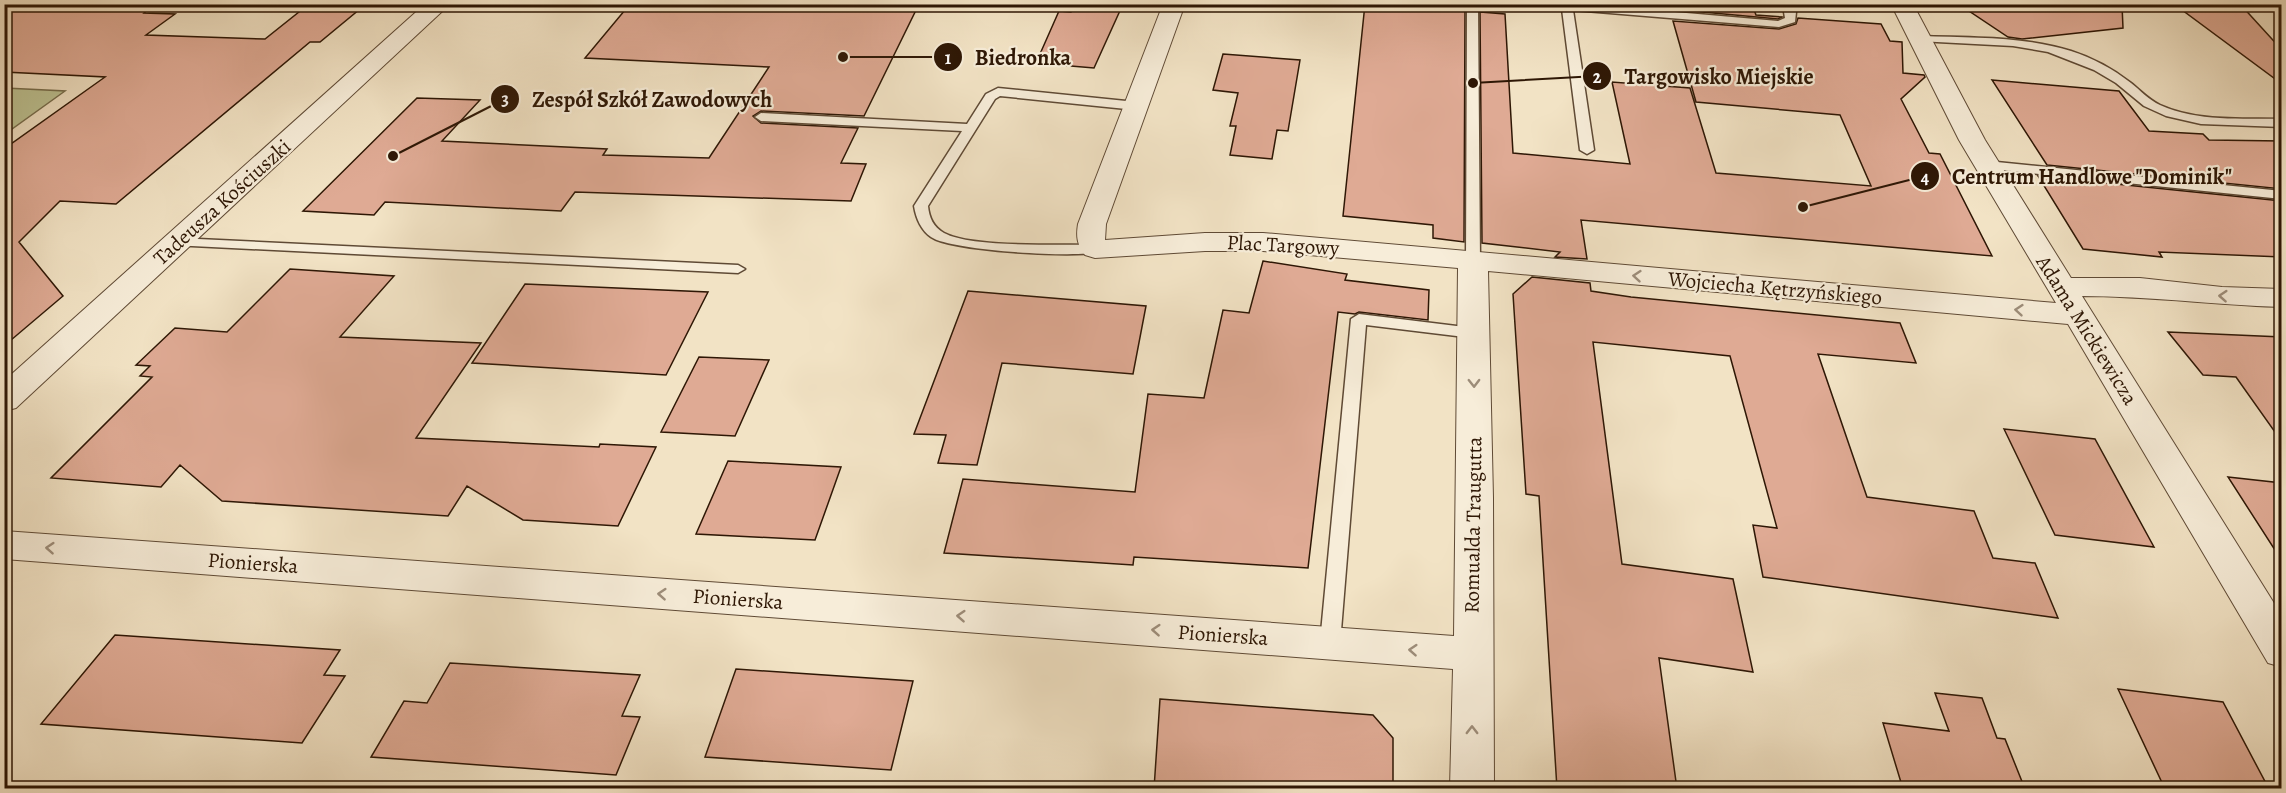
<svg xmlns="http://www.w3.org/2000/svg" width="2286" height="793" font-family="Alegreya,serif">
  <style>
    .green { fill: #bdc393; stroke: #766d4c; stroke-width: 1.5 }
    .building { fill: #dfaa94; stroke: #2e1705; stroke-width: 1.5 }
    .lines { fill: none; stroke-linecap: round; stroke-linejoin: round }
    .service-casing { stroke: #5f4a35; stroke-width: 3 }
    .minor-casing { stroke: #5f4a35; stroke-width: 2 }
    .service { fill: #f7edd9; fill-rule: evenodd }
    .minor { fill: #f7edd9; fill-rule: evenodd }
    .oneway { stroke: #9d8d7a }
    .labels { text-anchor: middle; stroke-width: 4.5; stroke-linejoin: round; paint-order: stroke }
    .street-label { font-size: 21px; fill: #2e1705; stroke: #f7edd9 }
    .leader { fill: none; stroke: #2e1705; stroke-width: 2 }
    .callout-dot { fill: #2e1705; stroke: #f7edd9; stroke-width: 2 }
    .mark-label { font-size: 18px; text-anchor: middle; font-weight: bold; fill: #fff }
    .callout-label { font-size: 22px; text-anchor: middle; font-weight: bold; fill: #2e1705; stroke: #f7edd9; stroke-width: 4.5; stroke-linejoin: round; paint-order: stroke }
  </style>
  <rect width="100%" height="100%" fill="#f2e3c5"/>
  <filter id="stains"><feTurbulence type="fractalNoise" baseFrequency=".00333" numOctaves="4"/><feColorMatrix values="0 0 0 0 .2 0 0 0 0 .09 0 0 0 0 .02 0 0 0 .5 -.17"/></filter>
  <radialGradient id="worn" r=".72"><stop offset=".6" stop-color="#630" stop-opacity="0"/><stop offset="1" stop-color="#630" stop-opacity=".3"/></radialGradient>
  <!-- green -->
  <path class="green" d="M5,88L65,91L5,134Z"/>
  <!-- building -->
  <path class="building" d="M4,4L147,10L144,13L175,14L146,35L265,39L309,4H366L320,42H310L116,204L60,201L19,242L63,296L4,346V149L105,77L4,72Z
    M630,4H919L864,116L761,111L753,116L761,123L858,128L841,163L866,164L851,201L575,192L561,211L385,202L374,215L303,211L417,98L480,100L442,141L607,149L603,155L709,158L769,67L585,58Z
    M1075,4H1123L1094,68L1036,63L1059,11L1071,12Z
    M1365,4L1465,10L1464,242L1433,238V225L1343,216Z
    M1669,4H1752L1756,15L1782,17L1778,19L1670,9Z
    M2012,4L2122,5L2123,28L2022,39L2008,37L1966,9Z
    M2174,4H2240L2282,50V84Z
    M1480,12L1505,14L1513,153L1630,164L1612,82L1690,88L1716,173L1871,186L1840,115L1696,102L1673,21L1779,29L1796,24L1798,18L1881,24L1890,41L1902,42L1903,73L1924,75L1925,77L1901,99L1929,153L1940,154L1992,256L1581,220L1587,259L1555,257L1560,252L1482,243Z
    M1223,54L1300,60L1288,131L1277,130L1272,159L1230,155L1236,126H1230L1238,93L1213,90Z
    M1992,80L2119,91L2149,131L2203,134L2209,140L2282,141V189L2047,165Z
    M2038,176L2282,201V257L2159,252L2162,257L2083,249Z
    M1263,261L1347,274L1345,280L1429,290L1428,320L1359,312L1355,314L1338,312L1308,568L1134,557L1133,565L944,553L963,479L1135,492L1148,394L1204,398L1223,310L1249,313Z
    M290,269L394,276L340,337L481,343L416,438L599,447L600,444L656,447L618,526L523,520L467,486L448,516L222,501L180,465L161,487L51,478L152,377L140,376L150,366L136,365L175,328L227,332Z
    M1532,277L1590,283L1591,291L1631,297L1900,323L1916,363L1818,354L1867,497L1974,511L1993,558L2035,563L2058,618L1763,577L1753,525L1777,528L1730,356L1593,342L1622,564L1733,579L1753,672L1659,658L1677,789H1557L1539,496L1526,494L1513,294Z
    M525,284L708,292L666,375L472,363Z
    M968,291L1146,306L1133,374L1002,363L977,465L938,463L946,435L914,434Z
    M2168,332L2282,337V442L2236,377L2203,375Z
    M699,357L769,360L735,436L661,432Z
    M2004,429L2095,439L2154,547L2055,535Z
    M728,461L841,467L815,540L696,534Z
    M2228,477L2282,483V561Z
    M115,635L340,650L324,675L345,676L302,743L41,724Z
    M450,663L640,675L622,716L640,717L616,775L371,757L404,701L427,703Z
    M736,669L913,681L891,770L705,757Z
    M2118,689L2223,702L2269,789H2165Z
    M1935,693L1982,698L1997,738L2005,739L2025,789H1903L1883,723L1949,731Z
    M1160,699L1373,715L1393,738V789H1154Z"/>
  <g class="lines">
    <defs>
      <path id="service" d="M1467,4H1478L1480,262L1473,266L1466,262Z
        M1532,4H1583L1778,21L1785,18L1784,12L1788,4H1799L1796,12L1795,22L1779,27L1573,10L1594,150L1587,154L1580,150L1562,9L1537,7Z
        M1880,4H1906L1908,6L1902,9Z
        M1922,36C1972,38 2023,36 2071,51C2093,58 2113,69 2131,83C2141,91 2149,100 2160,105C2198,122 2241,118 2282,119V127L2201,124L2166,116L2144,106L2116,83L2094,70L2048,52L2013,46L1918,41V37Z
        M998,88L1136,102L1142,106L1136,110L1000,96L995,99L928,206C929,217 933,227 944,233C972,248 1060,244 1095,245L1100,246L1102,249L1100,252C1076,258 951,251 931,237C921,230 916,218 914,206L962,131L761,121L755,117L761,113L967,124L986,94Z
        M1987,161L2282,191V199L1982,168L1980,165L1982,162Z
        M177,238L738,265L745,269L738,273L172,245L170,242L172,239Z
        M1359,314L1473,328L1481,333L1473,338L1366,325L1340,643L1337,649L1330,651L1323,649L1320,643L1351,319Z"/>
      <path id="minor" d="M425,4H450L16,408L4,411V381Z
        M1163,4H1185L1106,224L1105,240L1205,233H1263L2056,303L1959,140L1891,4H1913L1985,140L2071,278H2140L2222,287L2282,289V307C2215,305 2149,296 2082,296L2282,616V667L2268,663L2068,324L1488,271L1493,498L1494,788H1450L1453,669L4,559V531L1454,636L1458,268L1263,251H1205L1095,258L1085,255C1077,244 1076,237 1078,224Z"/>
    </defs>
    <!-- service casing -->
    <use href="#service" class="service-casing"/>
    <!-- minor casing -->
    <use href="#minor" class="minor-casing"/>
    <!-- service -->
    <use href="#service" class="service"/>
    <!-- minor -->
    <use href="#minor" class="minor"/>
  </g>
  <!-- one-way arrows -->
  <defs><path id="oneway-chevron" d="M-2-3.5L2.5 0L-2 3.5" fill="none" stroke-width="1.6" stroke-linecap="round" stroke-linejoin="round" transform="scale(1.5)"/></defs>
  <g class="oneway">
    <use href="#oneway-chevron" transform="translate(1637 276) rotate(-175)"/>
    <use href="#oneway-chevron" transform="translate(2223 296) rotate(-176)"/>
    <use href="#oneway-chevron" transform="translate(2019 310) rotate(-175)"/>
    <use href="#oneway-chevron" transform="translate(1474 383) rotate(89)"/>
    <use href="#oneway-chevron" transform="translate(50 548) rotate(-176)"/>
    <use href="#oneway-chevron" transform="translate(662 594) rotate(-176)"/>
    <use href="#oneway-chevron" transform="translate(961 616) rotate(-176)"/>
    <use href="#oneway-chevron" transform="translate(1156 630) rotate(-176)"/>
    <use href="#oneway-chevron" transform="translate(1413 650) rotate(-176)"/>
    <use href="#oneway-chevron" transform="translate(1472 730) rotate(-90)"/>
  </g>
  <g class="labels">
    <!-- street labels -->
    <g class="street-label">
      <text transform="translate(222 202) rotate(-42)" y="7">Tadeusza Kościuszki</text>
      <text transform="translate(1283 245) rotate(3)" y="7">Plac Targowy</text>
      <text transform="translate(1775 288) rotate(5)" y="7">Wojciecha Kętrzyńskiego</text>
      <text transform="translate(2087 330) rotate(58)" y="7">Adama Mickiewicza</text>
      <text transform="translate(1473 525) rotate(-89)" y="7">Romualda Traugutta</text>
      <text transform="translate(253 563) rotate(4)" y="7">Pionierska</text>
      <text transform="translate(738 599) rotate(4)" y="7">Pionierska</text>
      <text transform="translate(1223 635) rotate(4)" y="7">Pionierska</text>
    </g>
  </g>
  <!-- callouts -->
  <path class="leader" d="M843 57L948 57M1473 83L1597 76M393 156L505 99M1803 207L1925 176"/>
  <g class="callout-dot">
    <circle cx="843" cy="57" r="6"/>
    <circle cx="1473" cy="83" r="6"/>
    <circle cx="393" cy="156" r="6"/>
    <circle cx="1803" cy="207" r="6"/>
    <circle cx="948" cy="57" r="15"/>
    <circle cx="1597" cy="76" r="15"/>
    <circle cx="505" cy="99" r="15"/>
    <circle cx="1925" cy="176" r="15"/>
  </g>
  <g class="mark-label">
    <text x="948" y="64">1</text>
    <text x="1597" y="83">2</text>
    <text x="505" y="105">3</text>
    <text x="1925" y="183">4</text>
  </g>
  <g class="callout-label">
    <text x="1023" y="65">Biedronka</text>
    <text x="1719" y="84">Targowisko Miejskie</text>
    <text x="652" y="107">Zespół Szkół Zawodowych</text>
    <text x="2092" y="184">Centrum Handlowe "Dominik"</text>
  </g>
  <!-- margin -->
  <rect width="2286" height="793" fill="none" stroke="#f2e3c5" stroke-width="24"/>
  <rect x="6" y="6" width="2274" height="781" fill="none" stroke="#2e1705" stroke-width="3"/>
  <rect x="12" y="12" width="2262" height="769" fill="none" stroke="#2e1705" stroke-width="1.5"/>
  <rect width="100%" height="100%" filter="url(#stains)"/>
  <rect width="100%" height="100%" fill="url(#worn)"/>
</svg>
